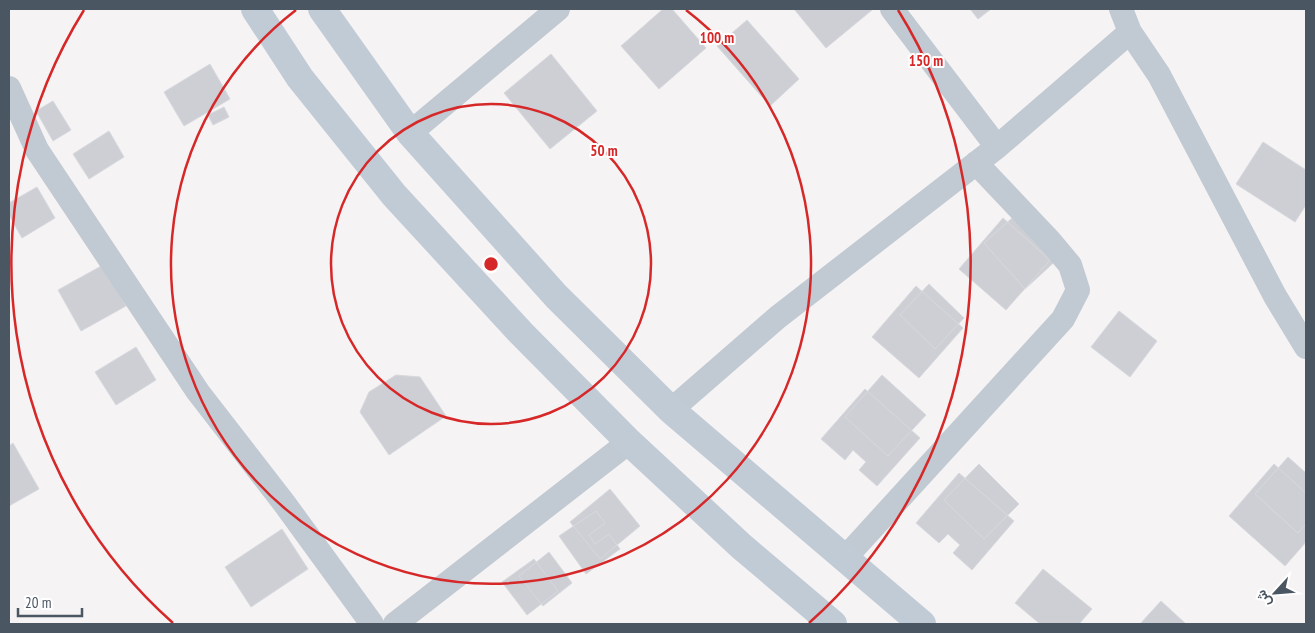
<svg xmlns="http://www.w3.org/2000/svg" width="1315" height="633" font-family="'PT Sans Narrow',Vazirmatn,sans-serif">
  <style>
    .building { fill: #cdcfd5; stroke: #d7d9de }
    .lines { fill: none; stroke-linecap: round; stroke-linejoin: round }
    .minor { stroke: #c1cad2; stroke-width: 24 }
    .secondary { stroke: #c1cbd6; stroke-width: 28 }
    .ring { fill: none; stroke: #d62828; stroke-width: 2.5 }
    .centre { fill: #d62828; stroke: #fff; stroke-width: 2.5 }
    .ring-label { font-size: 15px; text-anchor: middle; font-weight: bold; fill: #d62828; stroke: #fff; stroke-width: 4; stroke-linejoin: round; paint-order: stroke }
  </style>
  <rect width="100%" height="100%" fill="#f5f3f3"/>
  <!-- building -->
  <path class="building" d="M663,9H672L706,48L659,89L621,46Z
    M794,9H871L872,10L826,48Z
    M970,9H991L978,19Z
    M747,20L799,79L770,106L717,46Z
    M551,54L597,111L550,149L504,93Z
    M210,64L230,99L184,126L164,92Z
    M53,101L71,130L53,141L36,111Z
    M224,107L229,117L213,125L208,115Z
    M109,131L124,157L89,179L73,154Z
    M1263,142L1306,170V205L1295,222L1236,184Z
    M37,187L55,218L22,238L9,215V203Z
    M1021,210L1062,255L1025,289L984,243Z
    M1003,218L1050,260L1006,310L959,269Z
    M103,265L126,306L81,331L58,290Z
    M929,284L964,318L935,349L900,315Z
    M916,286L963,328L919,378L872,337Z
    M1119,311L1157,341L1130,377L1091,347Z
    M136,347L156,380L116,405L95,372Z
    M396,375L420,377L446,416L389,455L360,412L369,392Z
    M882,375L926,415L888,456L845,417Z
    M865,389L920,438L877,486L859,470L866,462L853,450L845,460L821,439Z
    M13,443L39,489L9,506V446Z
    M1288,457L1306,473V524L1298,533L1255,494Z
    M979,464L1019,504L984,539L944,500Z
    M1274,464L1306,493V542L1285,566L1229,516Z
    M959,473L1014,521L972,570L953,553L960,545L948,534L939,543L916,523Z
    M610,489L640,526L600,559L570,522Z
    M596,511L605,523L589,535L595,544L609,534L620,549L586,574L559,536Z
    M282,529L308,569L251,607L225,567Z
    M549,552L572,583L543,606L519,576Z
    M534,559L558,591L527,615L502,582Z
    M1043,569L1092,609L1079,624H1040L1015,603Z
    M1161,601L1186,624H1140Z"/>
  <g class="lines">
    <!-- minor -->
    <path class="minor" d="M892,9L997,147
      M1121,9L1130,32L1159,75L1275,296L1306,347
      M9,88L37,150L198,392L284,503L372,624
      M410,133L558,9
      M671,410L778,317L997,147L1130,32
      M845,558L1063,319L1078,290L1070,265L1049,240L976,163
      M395,624L629,442"/>
    <!-- secondary -->
    <path class="secondary" d="M255,9L300,78L394,195L521,333L629,442L741,546L833,624
      M322,9L410,133L556,296L671,410L922,624"/>
  </g>
  <!-- distance rings -->
  <g class="ring">
    <circle cx="491" cy="264" r="160"/>
    <path d="M686 10A320 320 0 1 1 296 10"/>
    <path d="M173 623A480 480 0 0 1 84 10M898 10A480 480 0 0 1 809 623"/>
  </g>
  <circle cx="491" cy="264" r="8" class="centre"/>
  <g class="ring-label">
    <text x="717" y="43">100 m</text>
    <text x="926" y="66">150 m</text>
    <text x="604" y="156">50 m</text>
  </g>
  <!-- border -->
  <rect width="1315" height="633" fill="none" stroke="#4a5661" stroke-width="20"/>
  <!-- north arrow -->
  <g transform="translate(1275 593) rotate(244)" stroke="#ffffff" stroke-width="4" paint-order="stroke">
  <path d="M0-4L9 19L0 12L-9 19Z" fill="#4a5661"/>
  <text y="-8" font-size="14" font-weight="bold" text-anchor="middle" fill="#4a5661">ش</text>
  </g>
  <!-- scale -->
  <path d="M18 608v8h64v-8" fill="none" stroke="#4a5661" stroke-width="2.5"/>
  <text x="25" y="608" font-size="15" fill="#4a5661" stroke="#ffffff" stroke-width="4" paint-order="stroke">20 m</text>
</svg>
